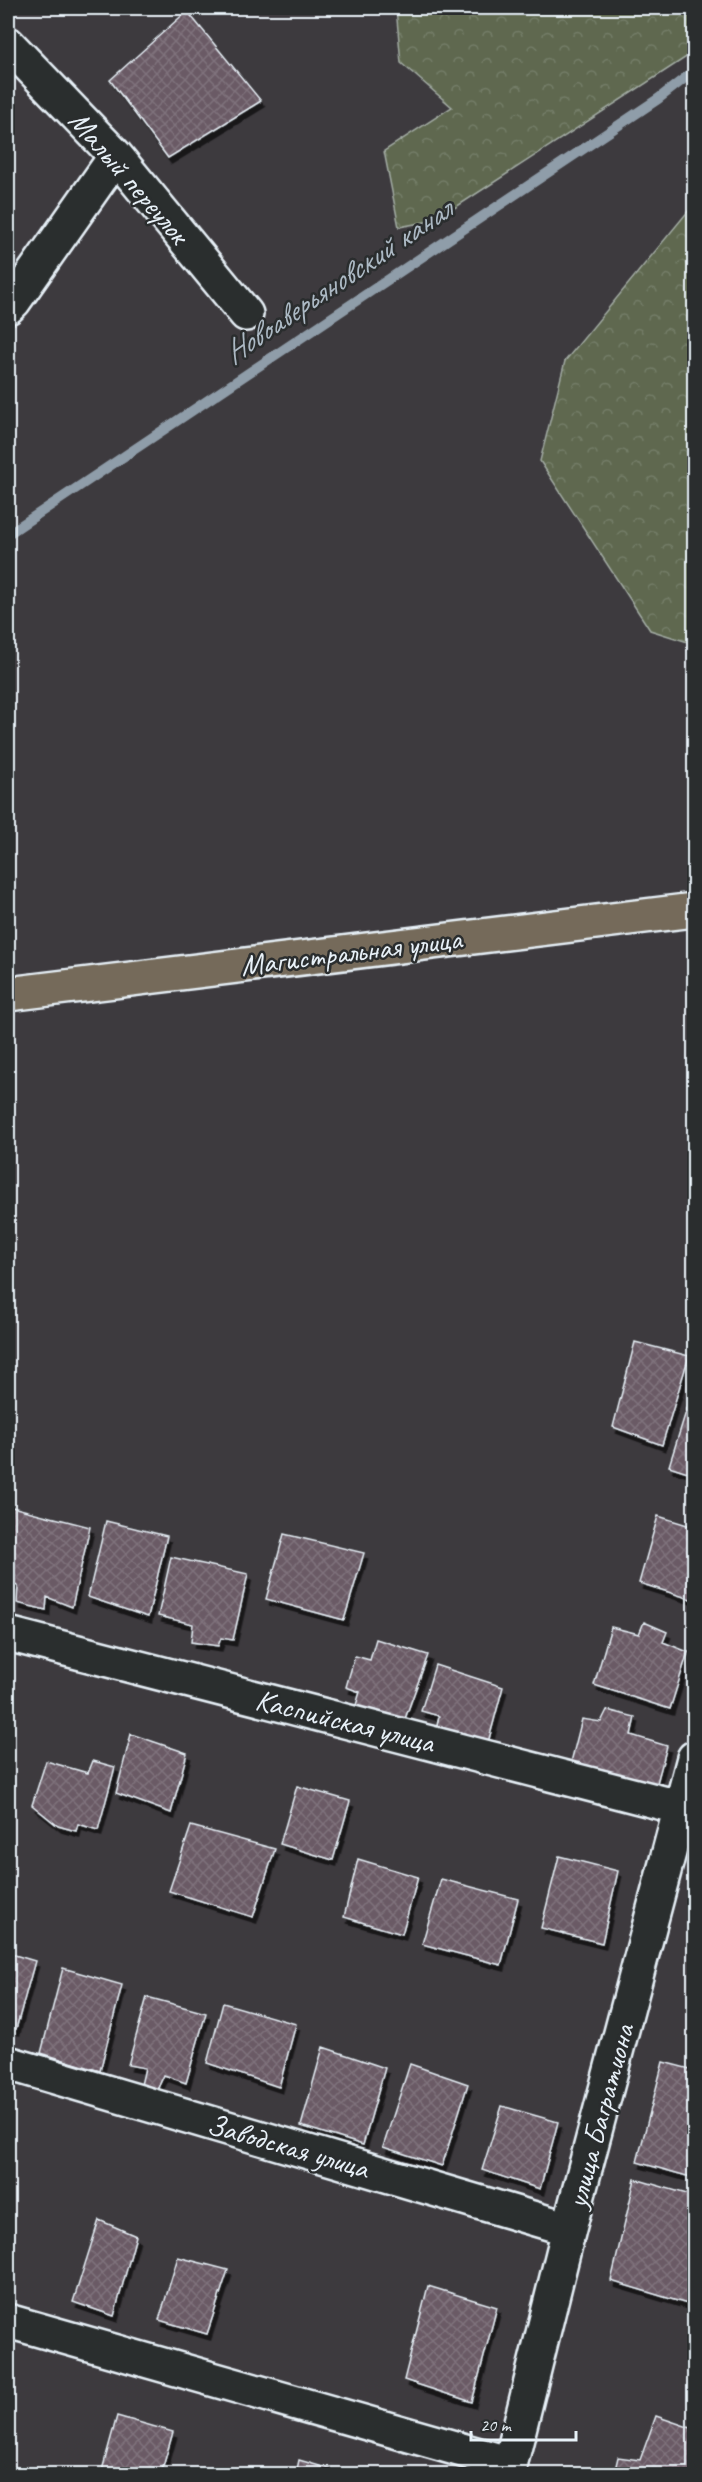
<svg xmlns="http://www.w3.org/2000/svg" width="702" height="2482" font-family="Caveat,sans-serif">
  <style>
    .forest { fill: url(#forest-crowns); stroke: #a3aca4; stroke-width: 1.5 }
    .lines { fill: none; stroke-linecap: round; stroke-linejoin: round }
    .stream { stroke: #8f9da9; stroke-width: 10 }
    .building { fill: url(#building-cross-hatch); stroke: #e8f1f8; stroke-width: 1.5; filter: url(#shadow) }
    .minor-casing { stroke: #e8f1f8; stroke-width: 38 }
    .major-casing { stroke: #e8f1f8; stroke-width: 38 }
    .minor { stroke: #2a2d2e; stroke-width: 33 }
    .major { stroke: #746a5a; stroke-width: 33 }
    .labels { text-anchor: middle; stroke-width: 5; stroke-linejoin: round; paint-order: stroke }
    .street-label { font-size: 30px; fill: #e8f1f8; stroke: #2a2d2e }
    .water-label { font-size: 32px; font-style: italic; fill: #acb9c4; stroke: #2a2d2e }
  </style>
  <defs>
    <pattern id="forest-crowns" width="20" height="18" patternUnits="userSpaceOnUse" patternTransform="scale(1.5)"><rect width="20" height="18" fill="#5e684f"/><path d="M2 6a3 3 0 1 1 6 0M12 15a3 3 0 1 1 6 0" fill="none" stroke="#757e69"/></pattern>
    <pattern id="building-cross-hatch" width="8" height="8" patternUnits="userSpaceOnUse" patternTransform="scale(1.5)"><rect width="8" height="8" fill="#6a5a65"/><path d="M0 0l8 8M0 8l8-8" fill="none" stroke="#7f727c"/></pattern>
    <filter id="shadow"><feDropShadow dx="3.5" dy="6" stdDeviation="0" flood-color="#0009"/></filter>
  </defs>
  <rect width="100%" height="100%" fill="#3d3a3e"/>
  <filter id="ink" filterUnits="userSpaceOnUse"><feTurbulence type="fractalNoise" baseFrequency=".0167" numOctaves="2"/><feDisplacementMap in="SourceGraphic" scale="12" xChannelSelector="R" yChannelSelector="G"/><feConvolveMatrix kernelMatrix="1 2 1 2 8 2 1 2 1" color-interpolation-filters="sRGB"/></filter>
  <g filter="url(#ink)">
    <!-- forest -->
    <path class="forest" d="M396,8H694V52L436,220L399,227L384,151L452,107L401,63Z
      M694,204V644L650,630L540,461L565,361Z"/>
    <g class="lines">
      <!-- stream -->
      <path class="stream" d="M8,534L658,99L694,71"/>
    </g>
    <!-- building -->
    <path class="building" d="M187,11L261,101L168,158L110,80Z
      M635,1342L689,1356L662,1445L613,1427Z
      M694,1386V1474L669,1466Z
      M8,1506L90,1527L72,1607L47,1597L46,1610L17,1603L18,1586L8,1583Z
      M658,1516L694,1527V1600L639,1583Z
      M106,1521L167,1536L148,1617L88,1597Z
      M284,1534L364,1553L344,1620L266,1599Z
      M171,1557L248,1574L233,1640L221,1638L218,1646L191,1642L193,1624L158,1616Z
      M644,1622L667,1632L663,1642L688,1652L670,1709L594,1685L611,1627L639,1634Z
      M376,1639L428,1655L402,1727L353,1715L360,1692L346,1687L355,1656L370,1660Z
      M435,1665L503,1687L486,1750L435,1735L439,1716L421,1711Z
      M607,1710L635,1717L631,1735L667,1746L654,1794L569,1770L582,1719L601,1722Z
      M131,1734L187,1753L171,1813L116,1793Z
      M46,1761L88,1773L93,1761L115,1767L98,1830L78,1824L76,1831L58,1826L32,1805Z
      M297,1786L350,1801L333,1860L280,1844Z
      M191,1826L275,1849L253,1917L169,1891Z
      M559,1856L618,1871L602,1943L541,1928Z
      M358,1859L418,1877L402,1934L344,1917Z
      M441,1879L518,1899L501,1965L422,1944Z
      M8,1953L35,1961L16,2029L8,2027Z
      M63,1968L122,1985L100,2071L41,2053Z
      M147,1997L206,2013L186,2083L164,2075L157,2090L141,2085L145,2068L128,2065Z
      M223,2003L296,2024L279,2087L207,2063Z
      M323,2047L385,2068L363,2145L301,2126Z
      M663,2062L694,2070V2178L637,2162Z
      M410,2064L468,2084L442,2166L383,2147Z
      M502,2106L558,2122L540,2189L482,2170Z
      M635,2179L694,2196V2306L611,2281Z
      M99,2220L136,2236L114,2316L73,2302Z
      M178,2257L228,2270L207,2334L159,2320Z
      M428,2286L497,2307L472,2402L404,2380Z
      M117,2416L173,2432L161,2474H101Z
      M656,2416L694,2429V2474H614L618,2457L640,2460Z
      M299,2460L347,2474H296Z"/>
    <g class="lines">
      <defs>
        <path id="minor" d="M8,44L116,156L246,314
          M8,307L14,301L116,156
          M8,1634L682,1808
          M8,2063L569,2229
          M8,2321L511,2464
          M508,2474L569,2229L694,1758"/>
        <path id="major" d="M8,994L694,910"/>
      </defs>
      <!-- minor casing -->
      <use href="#minor" class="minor-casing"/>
      <!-- major casing -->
      <use href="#major" class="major-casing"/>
      <!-- minor -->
      <use href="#minor" class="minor"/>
      <!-- major -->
      <use href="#major" class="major"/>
    </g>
  </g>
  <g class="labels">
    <!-- street labels -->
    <g class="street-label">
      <text transform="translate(129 177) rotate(49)" y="10">Малый переулок</text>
      <text transform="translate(351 952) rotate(-7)" y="10">Магистральная улица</text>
      <text transform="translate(345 1721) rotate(14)" y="10">Каспийская улица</text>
      <text transform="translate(600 2116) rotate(-75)" y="10">улица Багратиона</text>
      <text transform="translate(288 2146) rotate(16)" y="10">Заводская улица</text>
    </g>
    <!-- water labels -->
    <g class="water-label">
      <text transform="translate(337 281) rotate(-34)" y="11">Новоаверьяновский канал</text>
    </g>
  </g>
  <!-- margin -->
  <rect width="702" height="2482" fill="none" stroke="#2a2d2e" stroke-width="30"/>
  <rect x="15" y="15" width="672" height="2452" fill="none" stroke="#e8f1f8" stroke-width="2" filter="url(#ink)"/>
  <!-- scale -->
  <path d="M471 2431v9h105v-9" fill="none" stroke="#e8f1f8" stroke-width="3"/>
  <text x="480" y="2431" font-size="18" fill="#e8f1f8" stroke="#2a2d2e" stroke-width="4.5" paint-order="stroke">20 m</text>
</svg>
